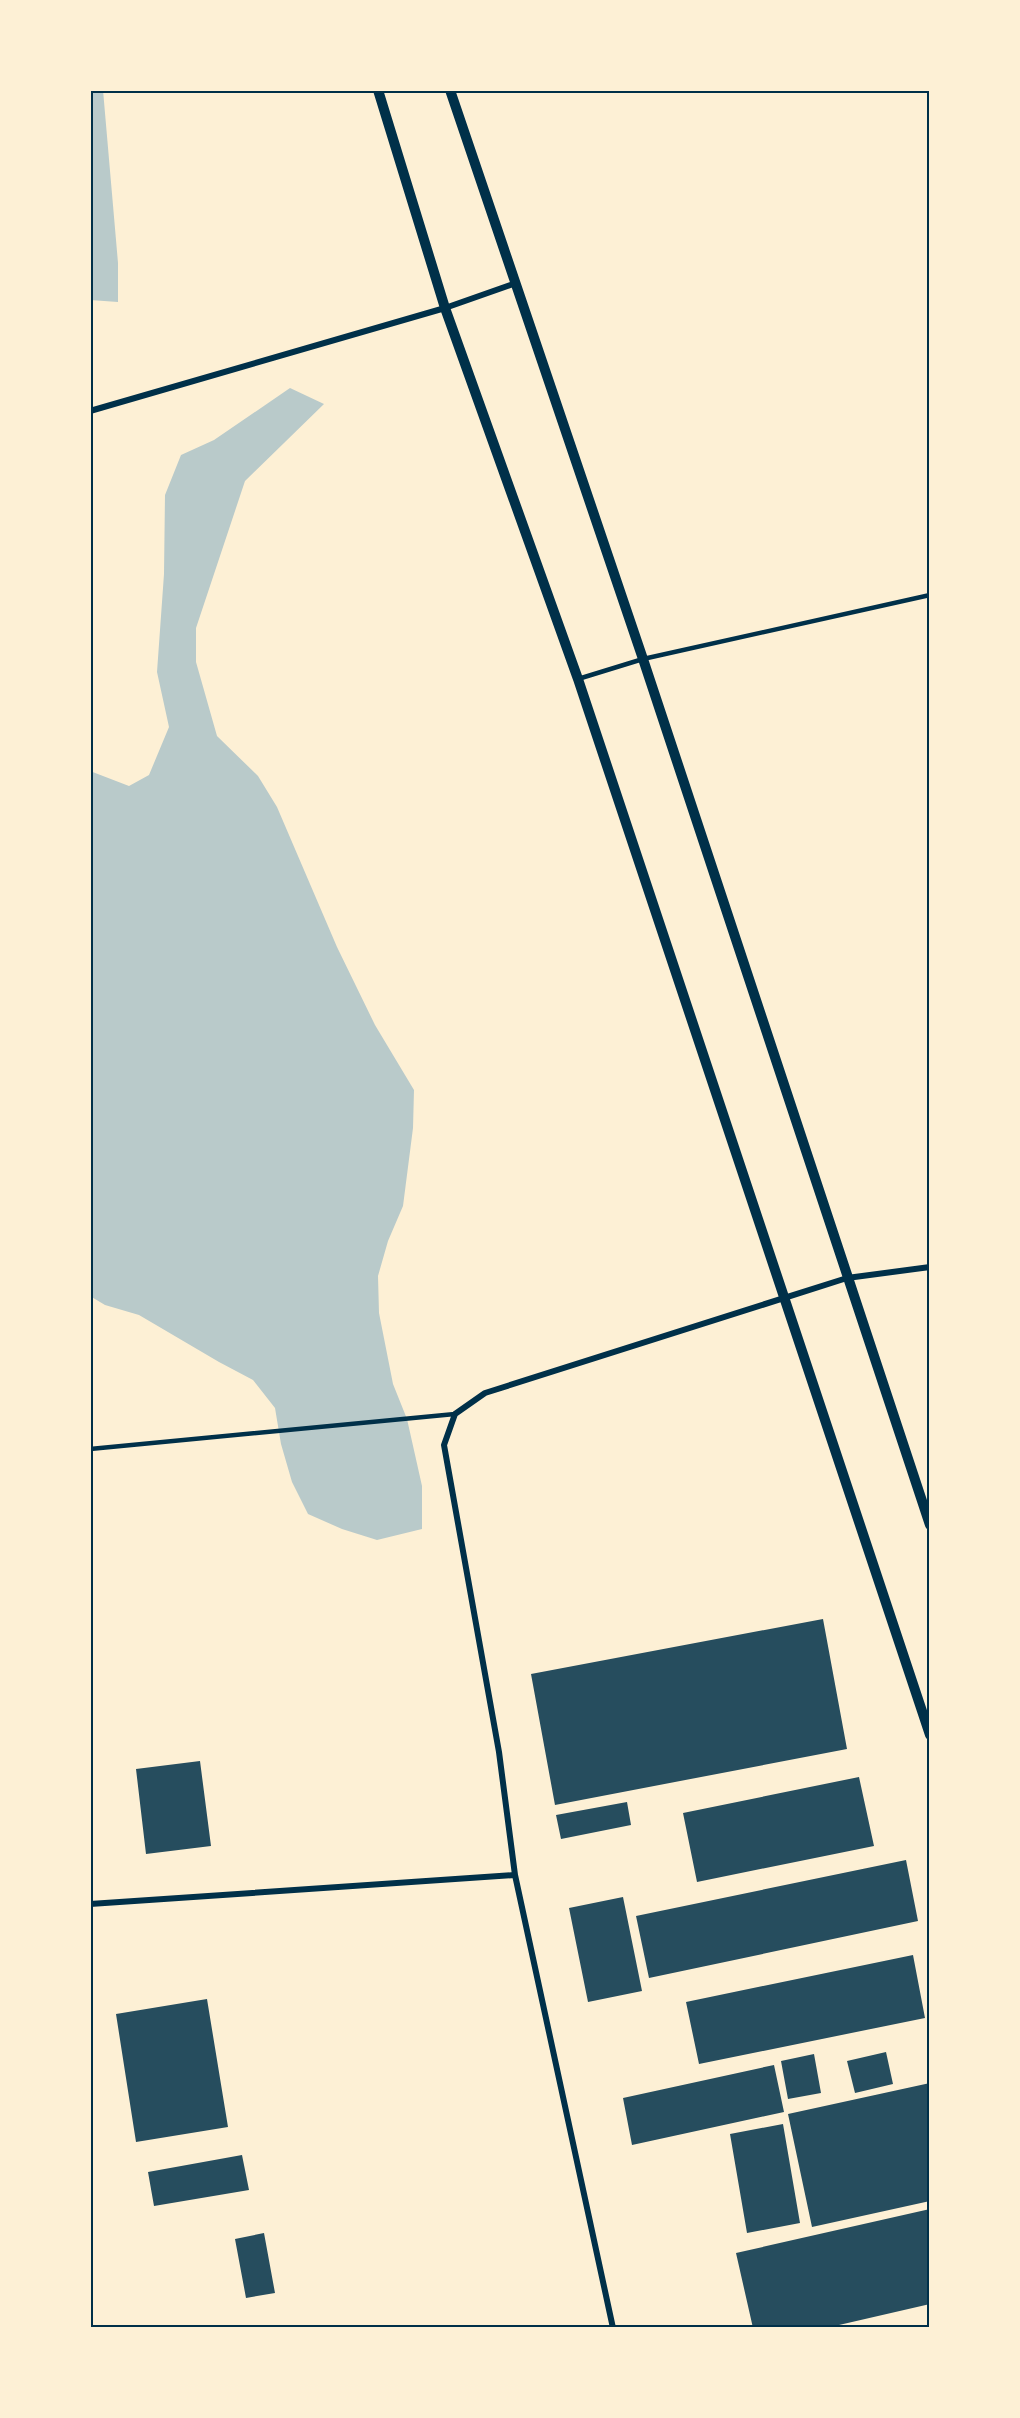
<svg xmlns="http://www.w3.org/2000/svg" width="1020" height="2418" font-family="'Nunito Sans',sans-serif">
  <style>
    .green { fill: #b9caca }
    .building { fill: #264d5e }
    .lines { fill: none; stroke-linecap: round; stroke-linejoin: round }
    .service { stroke: #003049; stroke-width: 4.5 }
    .minor { stroke: #003049; stroke-width: 6 }
    .tertiary { stroke: #003049; stroke-width: 10 }
    .neatline { fill: none; stroke: #003049; stroke-width: 2 }
  </style>
  <rect width="100%" height="100%" fill="#fdf0d5"/>
  <!-- green -->
  <path class="green" d="M90,90H103L118,263V302L90,300Z
    M290,388L324,404L245,481L196,628V662L217,736L258,776L277,807L337,947L375,1025L414,1090L413,1128L403,1206L388,1241L378,1276L379,1313L393,1384L407,1419L422,1486V1529L377,1540L342,1529L308,1514L292,1482L281,1444L275,1408L253,1380L219,1362L139,1315L105,1305L90,1296V771L129,786L149,775L169,727L157,672L164,574L165,495L181,455L214,440Z"/>
  <!-- building -->
  <path class="building" d="M823,1619L847,1749L555,1805L531,1674Z
    M200,1761L211,1846L146,1854L136,1769Z
    M859,1777L874,1846L697,1882L683,1813Z
    M627,1802L631,1825L561,1839L556,1815Z
    M906,1860L918,1921L649,1978L636,1916Z
    M623,1897L642,1991L588,2002L569,1908Z
    M913,1955L925,2018L699,2064L686,2002Z
    M207,1999L228,2127L136,2142L116,2014Z
    M886,2052L893,2084L855,2093L847,2061Z
    M814,2054L821,2093L788,2099L781,2061Z
    M774,2065L784,2112L632,2145L623,2098Z
    M930,2083V2201L812,2227L788,2114Z
    M783,2124L800,2223L747,2233L730,2134Z
    M242,2155L249,2190L154,2206L148,2172Z
    M930,2209V2304L826,2328H753L736,2253Z
    M264,2233L275,2293L246,2298L235,2239Z"/>
  <g class="lines">
    <!-- service -->
    <path class="service" d="M578,679L643,659L930,595
      M90,1449L455,1414"/>
    <!-- minor -->
    <path class="minor" d="M90,411L445,308L516,283
      M90,1904L515,1875
      M613,2328L515,1875L499,1752L444,1445L455,1414L485,1393L847,1278L930,1267"/>
    <!-- tertiary -->
    <path class="tertiary" d="M378,90L445,308L578,679L930,1735
      M450,90L643,659L930,1525"/>
  </g>
  <!-- border -->
  <rect width="1020" height="2418" fill="none" stroke="#fdf0d5" stroke-width="183"/>
  <rect x="92" y="92" width="836" height="2234" class="neatline"/>
</svg>
